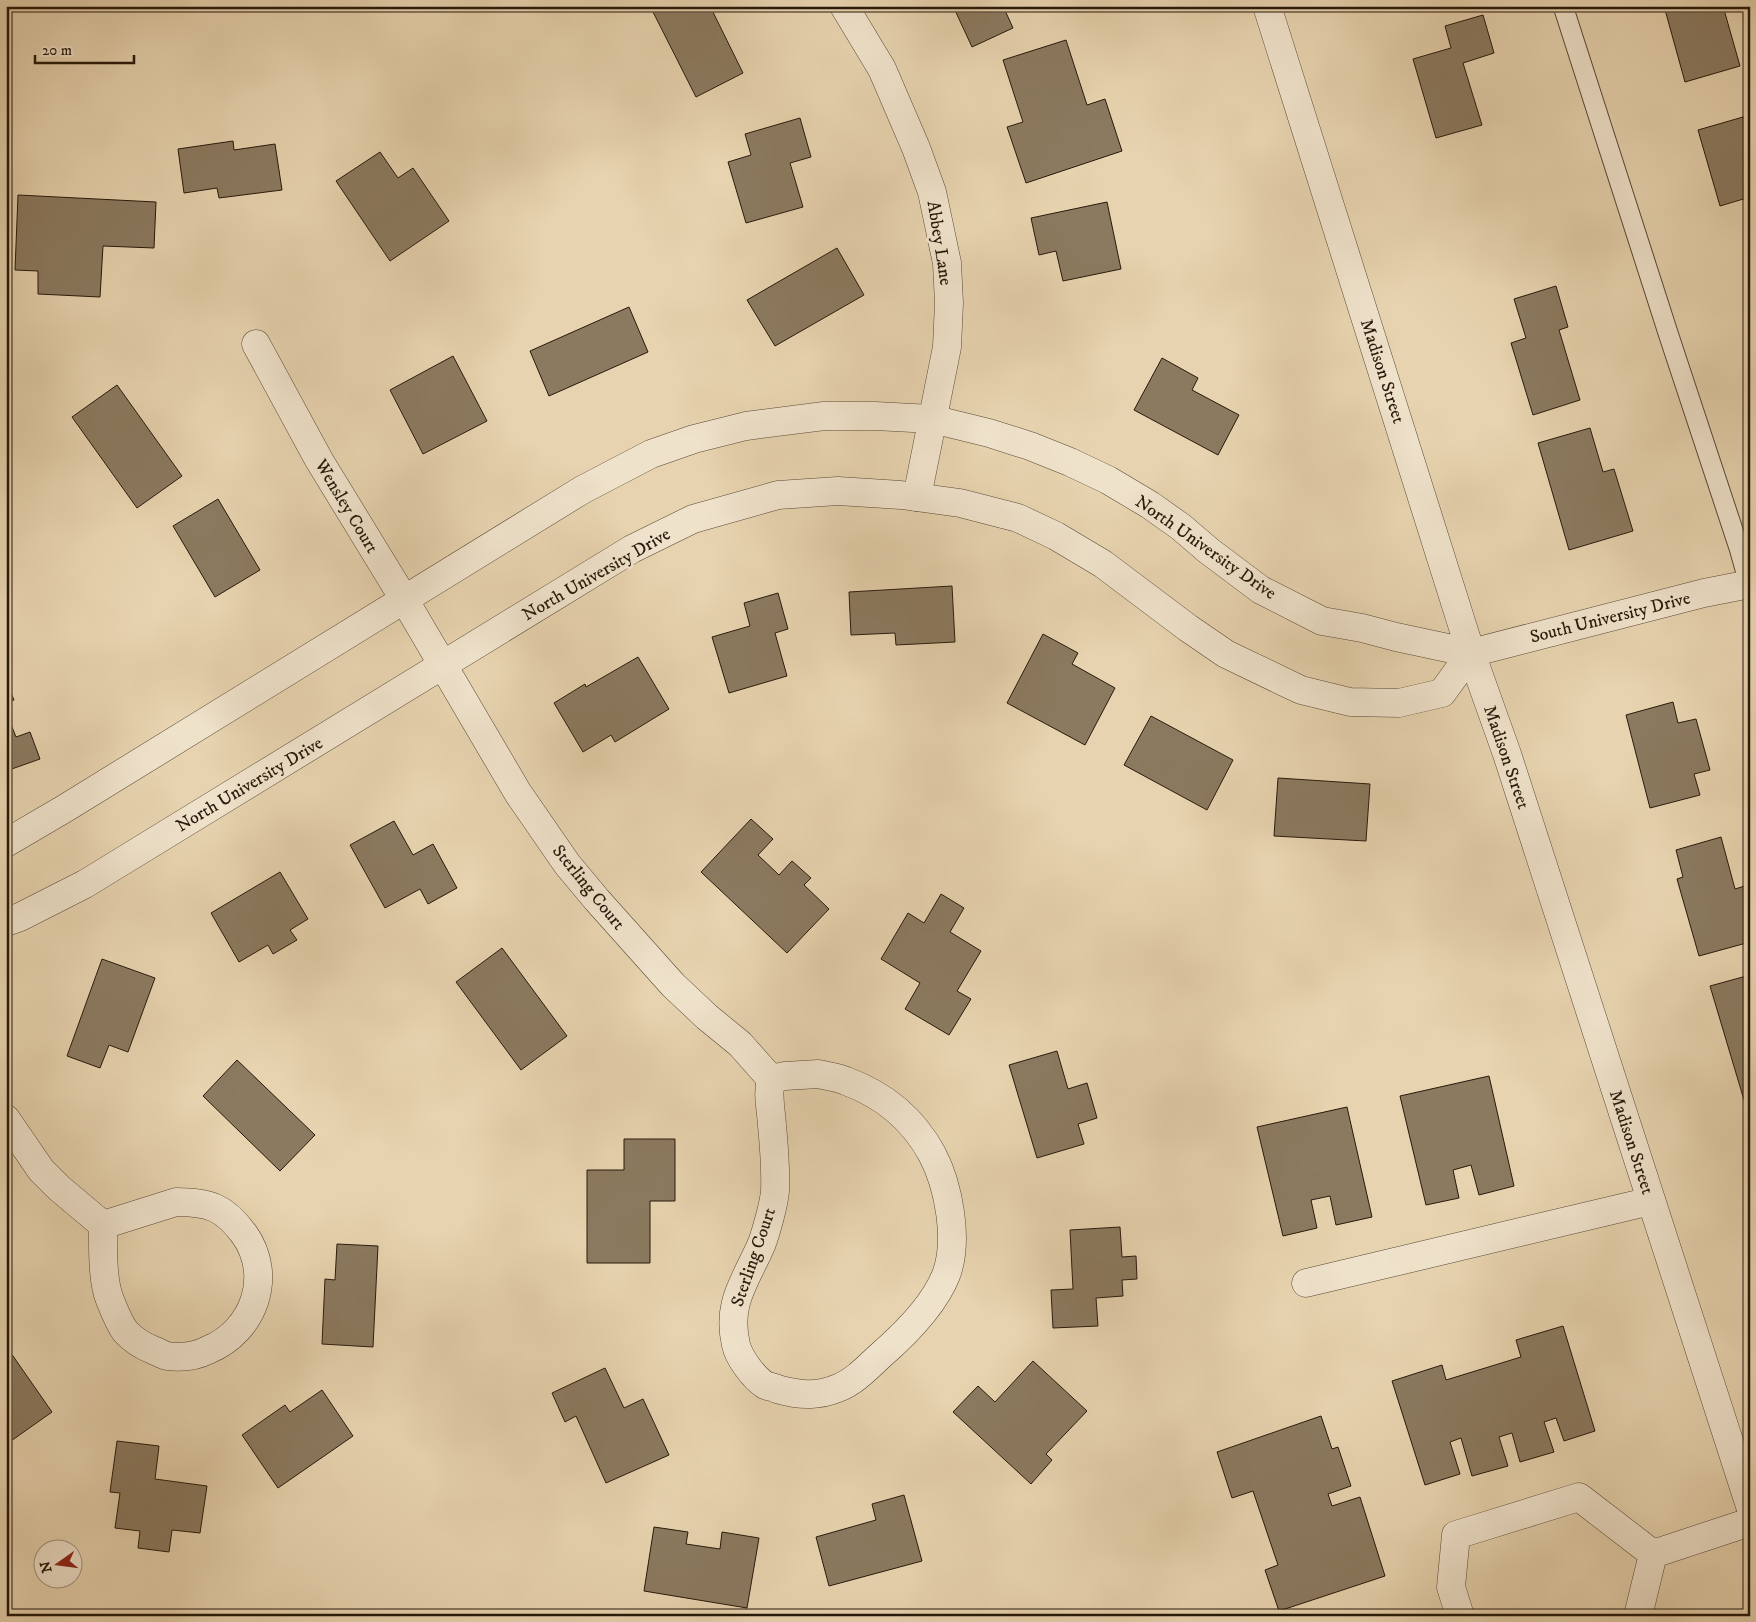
<svg xmlns="http://www.w3.org/2000/svg" width="1756" height="1622" font-family="'IM FELL DW Pica',serif">
  <style>
    .building { fill: #8b7a60; stroke: #27190b }
    .lines { fill: none; stroke-linecap: round; stroke-linejoin: round }
    .service-casing { stroke: #574834; stroke-width: 21 }
    .minor-casing { stroke: #574834; stroke-width: 29 }
    .tertiary-casing { stroke: #574834; stroke-width: 29 }
    .service { stroke: #efe2cb; stroke-width: 19 }
    .minor { stroke: #efe2cb; stroke-width: 28 }
    .tertiary { stroke: #efe2cb; stroke-width: 28 }
    .labels { text-anchor: middle; stroke-width: 5; stroke-linejoin: round; paint-order: stroke }
    .street-label { font-size: 18px; fill: #27190b; stroke: #efe2cb }
  </style>
  <rect width="100%" height="100%" fill="#e7d3af"/>
  <filter id="stains"><feTurbulence type="fractalNoise" baseFrequency=".004" numOctaves="4"/><feColorMatrix values="0 0 0 0 .2 0 0 0 0 .09 0 0 0 0 .02 0 0 0 .5 -.17"/></filter>
  <radialGradient id="worn" r=".72"><stop offset=".6" stop-color="#630" stop-opacity="0"/><stop offset="1" stop-color="#630" stop-opacity=".3"/></radialGradient>
  <!-- building -->
  <path class="building" d="M656,6H710L743,73L696,97L651,8Z
    M953,6H1003L1013,28L972,47Z
    M1664,6H1723L1740,66L1685,82Z
    M1483,15L1494,53L1463,63L1482,125L1436,138L1413,59L1451,48L1445,26Z
    M1066,40L1087,105L1105,99L1122,151L1026,183L1007,127L1023,122L1003,60Z
    M1750,115V197L1720,206L1698,130Z
    M800,118L811,157L790,163L803,207L746,223L728,162L751,155L745,134Z
    M233,141L234,150L275,144L282,190L219,198L217,188L184,193L178,149Z
    M380,152L398,178L413,168L449,221L390,261L336,181Z
    M18,195L156,202L154,248L103,246L100,297L38,294V271L15,270Z
    M1107,202L1121,269L1063,281L1056,251L1039,255L1031,218Z
    M837,248L864,295L775,346L747,300Z
    M1556,286L1568,327L1559,330L1580,400L1533,415L1511,343L1526,338L1514,299Z
    M629,307L648,352L549,396L530,351Z
    M453,356L487,421L423,454L390,390Z
    M1162,358L1198,378L1192,390L1239,415L1218,455L1134,410Z
    M117,385L182,476L137,508L72,417Z
    M1590,428L1603,472L1614,469L1633,531L1569,550L1538,443Z
    M218,499L260,570L215,597L173,526Z
    M952,586L955,642L896,645L895,633L851,635L849,592Z
    M778,593L788,629L775,633L787,676L729,693L712,637L750,626L744,603Z
    M1043,634L1078,653L1072,664L1115,688L1085,745L1007,703Z
    M638,657L669,709L615,742L611,735L583,752L554,703L585,684L586,687Z
    M6,681L14,700L6,703Z
    M1673,702L1678,723L1696,719L1710,770L1694,774L1700,795L1650,808L1626,715Z
    M6,712L16,737L30,732L40,759L6,771Z
    M1151,716L1233,760L1207,810L1124,765Z
    M1278,778L1370,784L1366,841L1274,836Z
    M751,819L773,839L758,855L779,875L792,861L811,878L804,885L829,909L787,953L701,872Z
    M394,821L413,855L433,844L457,888L428,904L420,889L385,908L350,845Z
    M1721,837L1735,889L1748,885L1750,891V942L1699,956L1677,879L1683,877L1676,850Z
    M280,872L308,919L290,930L297,940L273,954L268,945L239,962L211,913Z
    M941,894L964,908L950,932L981,951L957,991L971,999L949,1035L905,1009L920,983L881,959L908,913L924,923Z
    M502,948L567,1036L521,1070L456,982Z
    M102,959L155,978L128,1052L109,1045L100,1068L67,1056Z
    M1750,975V1099L1744,1100L1710,986Z
    M1057,1051L1068,1089L1087,1083L1097,1118L1078,1124L1084,1144L1037,1158L1009,1065Z
    M237,1060L315,1135L280,1171L203,1096Z
    M1489,1076L1514,1186L1479,1195L1471,1165L1453,1170L1459,1198L1426,1205L1400,1096Z
    M1347,1107L1372,1217L1336,1225L1330,1196L1311,1200L1317,1228L1283,1236L1257,1127Z
    M624,1139H675V1201H650V1263H587V1170H624Z
    M1120,1227L1122,1257L1136,1256L1137,1279L1122,1280L1123,1296L1096,1298L1098,1326L1053,1328L1051,1290L1073,1289L1070,1230Z
    M337,1244L378,1246L373,1347L322,1344L325,1279L335,1280Z
    M1563,1326L1595,1431L1564,1441L1556,1418L1544,1422L1554,1452L1520,1462L1512,1433L1499,1437L1508,1466L1472,1476L1461,1438L1450,1442L1460,1474L1425,1485L1392,1381L1442,1365L1446,1380L1521,1357L1516,1340Z
    M6,1346L52,1412L11,1441L6,1434Z
    M1033,1361L1087,1411L1046,1454L1052,1460L1031,1484L953,1412L978,1386L995,1402Z
    M605,1368L624,1408L643,1399L669,1455L606,1483L576,1416L565,1422L552,1393Z
    M322,1390L353,1436L278,1488L242,1435L285,1405L290,1412Z
    M1321,1416L1332,1449L1338,1447L1351,1486L1328,1494L1332,1506L1360,1497L1385,1576L1279,1611L1265,1570L1278,1565L1253,1491L1232,1498L1217,1452Z
    M117,1441L159,1446L155,1479L207,1486L200,1533L172,1530L169,1552L138,1548L140,1531L115,1528L120,1493L110,1492Z
    M904,1495L922,1561L829,1586L816,1537L876,1520L872,1504Z
    M654,1527L688,1532L686,1544L720,1549L722,1532L759,1538L747,1608L644,1591Z"/>
  <g class="lines">
    <defs>
      <path id="service" d="M1563,6L1669,336L1739,548L1750,587"/>
      <path id="minor" d="M844,6L882,69L916,148L932,192L947,263L949,303L947,347L917,497
        M256,344L319,460L404,599L518,793L567,864L597,900L673,985L707,1017L740,1044L771,1079
        M1471,653L1704,593L1750,584
        M818,1074C827,1076 837,1077 846,1081C884,1095 913,1119 932,1154C949,1186 959,1241 946,1275C934,1305 904,1335 881,1355C868,1367 854,1382 838,1388C817,1397 798,1395 777,1389C774,1387 769,1387 765,1385C754,1378 739,1358 736,1345C726,1302 746,1281 762,1243C766,1232 774,1204 775,1191C776,1169 774,1146 772,1125C771,1109 767,1094 771,1079L785,1076Z
        M6,1119L41,1170L59,1188L103,1225
        M176,1202C209,1202 224,1207 244,1234C274,1276 254,1331 208,1350C196,1356 181,1358 167,1356C163,1355 158,1352 153,1350C143,1346 132,1339 125,1331C119,1323 114,1310 110,1300C102,1281 103,1246 103,1225Z
        M1306,1283L1651,1201
        M1653,1554L1750,1522
        M1460,1616L1451,1587L1456,1535L1579,1497L1653,1554
        M1638,1616L1653,1554"/>
      <path id="tertiary" d="M1267,6L1471,653L1507,754L1750,1506
        M6,843L64,809L582,490L651,454L694,439L746,426L824,416H875L932,419L989,433L1030,446L1070,462L1108,480L1150,505L1181,527L1209,551L1261,590L1322,621L1362,628L1396,637L1471,653L1442,693L1399,703L1350,702L1301,690L1226,654L1188,628L1103,564L1056,536L1018,518L960,503L901,495L838,491L778,495L693,519L632,549L85,884L20,917L6,922"/>
    </defs>
    <!-- service casing -->
    <use href="#service" class="service-casing"/>
    <!-- minor casing -->
    <use href="#minor" class="minor-casing"/>
    <!-- tertiary casing -->
    <use href="#tertiary" class="tertiary-casing"/>
    <!-- service -->
    <use href="#service" class="service"/>
    <!-- minor -->
    <use href="#minor" class="minor"/>
    <!-- tertiary -->
    <use href="#tertiary" class="tertiary"/>
  </g>
  <g class="labels">
    <!-- street labels -->
    <g class="street-label">
      <text transform="translate(940 243) rotate(81)" y="6">Abbey Lane</text>
      <text transform="translate(1383 371) rotate(72)" y="6">Madison Street</text>
      <text transform="translate(347 506) rotate(59)" y="6">Wensley Court</text>
      <text transform="translate(1206 547) rotate(35)" y="6">North University Drive</text>
      <text transform="translate(596 574) rotate(-30)" y="6">North University Drive</text>
      <text transform="translate(1610 617) rotate(-14)" y="6">South University Drive</text>
      <text transform="translate(1507 757) rotate(71)" y="6">Madison Street</text>
      <text transform="translate(249 784) rotate(-31)" y="6">North University Drive</text>
      <text transform="translate(589 887) rotate(51)" y="6">Sterling Court</text>
      <text transform="translate(1632 1142) rotate(72)" y="6">Madison Street</text>
      <text transform="translate(753 1257) rotate(-71)" y="6">Sterling Court</text>
    </g>
  </g>
  <!-- margin -->
  <rect width="1756" height="1622" fill="none" stroke="#e7d3af" stroke-width="25"/>
  <rect x="8" y="8" width="1741" height="1607" fill="none" stroke="#27190b" stroke-width="2.5"/>
  <rect x="12" y="12" width="1731" height="1597" fill="none" stroke="#27190b"/>
  <!-- north arrow -->
  <g transform="translate(58 1564) rotate(256)"><circle r="24" fill="#efe2cb" stroke="#9f927e"/>
  <path d="M0-4L9 19L0 12L-9 19Z" fill="#8f2418"/>
  <text y="-8" font-size="14" font-weight="bold" text-anchor="middle" fill="#27190b">N</text>
  </g>
  <!-- scale -->
  <path d="M35 55v8h99v-8" fill="none" stroke="#27190b" stroke-width="2.5"/>
  <text x="42" y="55" font-size="15" fill="#27190b" stroke="#efe2cb" stroke-width="4" paint-order="stroke">20 m</text>
  <rect width="100%" height="100%" filter="url(#stains)"/>
  <rect width="100%" height="100%" fill="url(#worn)"/>
</svg>
